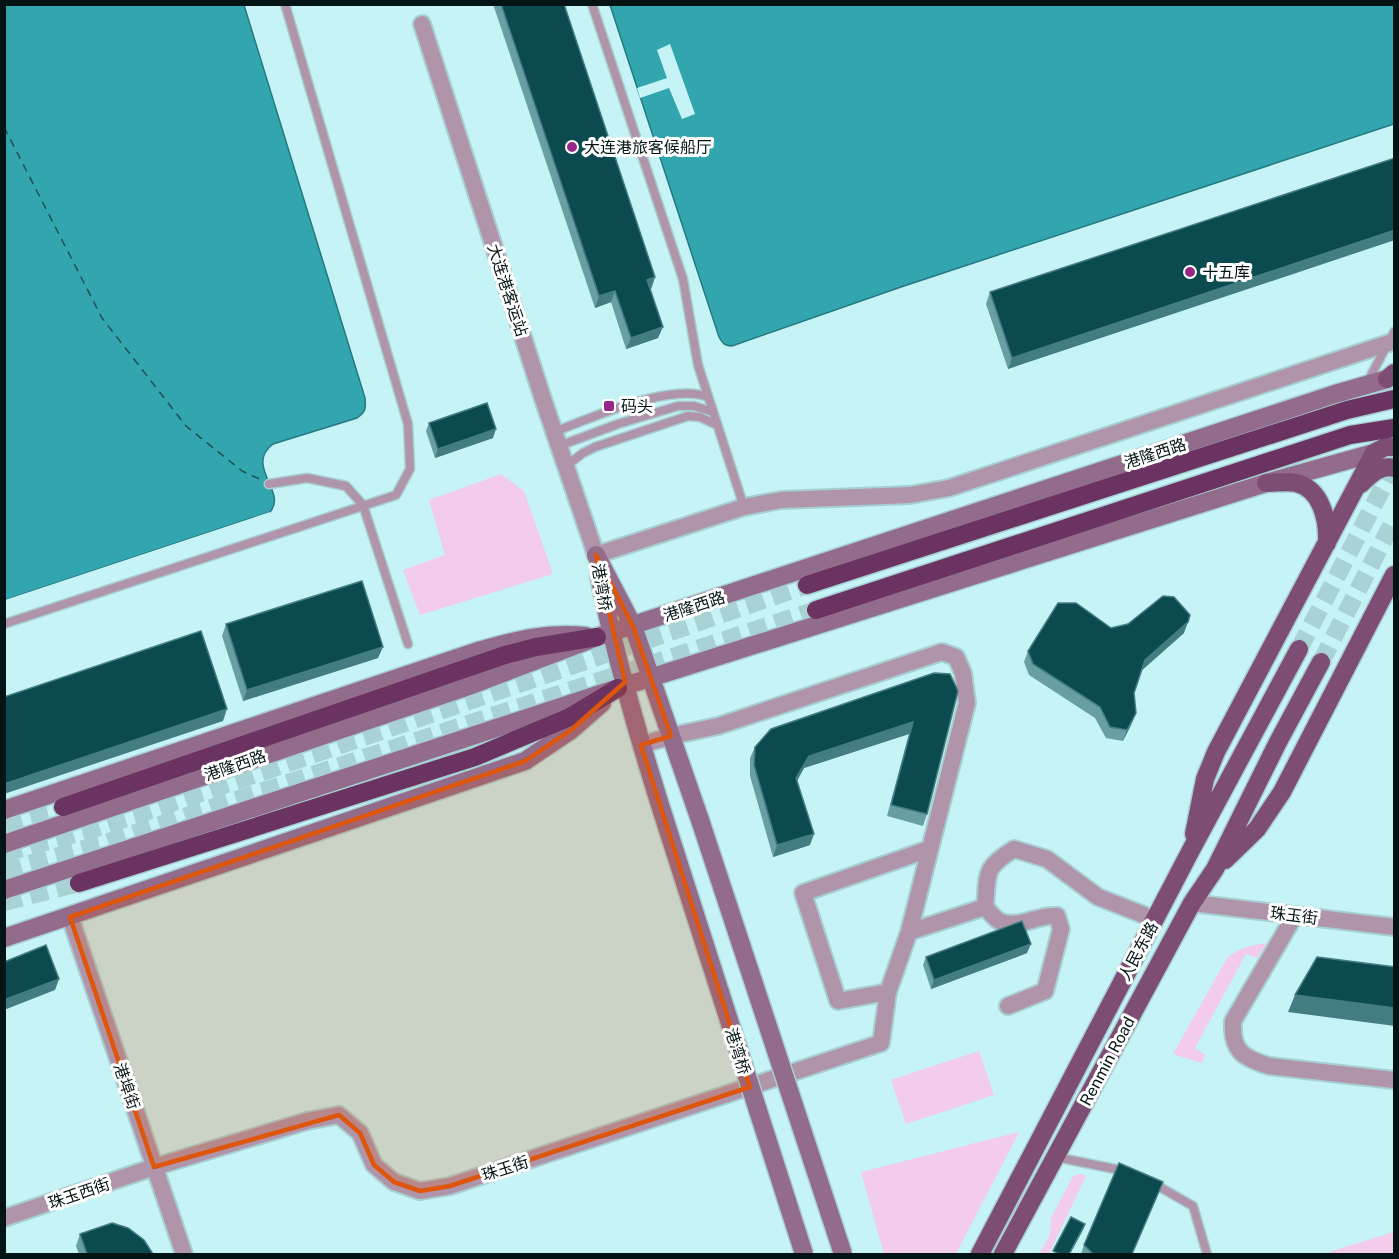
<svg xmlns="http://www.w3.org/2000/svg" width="1399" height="1259" font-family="'Public Sans','Noto Sans SC',sans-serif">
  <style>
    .green { fill: #f3cbeb }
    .water { fill: #32a5ae; stroke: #247a80; stroke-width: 1.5 }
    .pier { fill: #c6f3f6 }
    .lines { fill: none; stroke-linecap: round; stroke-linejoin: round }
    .ferry { stroke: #205054; stroke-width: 1.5; stroke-dasharray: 8 6; stroke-linecap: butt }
    .primary-tunnel { stroke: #a9d2d4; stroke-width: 18; stroke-dasharray: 18 9; stroke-linecap: butt }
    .highway-tunnel { stroke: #a9d2d4; stroke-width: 18; stroke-dasharray: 18 9; stroke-linecap: butt }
    .lane-casing { stroke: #a7cfd2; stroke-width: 11 }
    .street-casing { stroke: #a7cfd2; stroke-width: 20 }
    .secondary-casing { stroke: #a7cfd2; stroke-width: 21 }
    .primary-casing { stroke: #a7cfd2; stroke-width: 21 }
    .highway-casing { stroke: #a7cfd2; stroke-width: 21 }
    .lane { stroke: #b094aa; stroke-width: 8 }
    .street { stroke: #b094aa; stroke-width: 16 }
    .secondary { stroke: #936b8b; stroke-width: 18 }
    .primary { stroke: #7d4d74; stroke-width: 18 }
    .highway { stroke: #6a3361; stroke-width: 18 }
    .secondary-bridge-casing { stroke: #a7cfd2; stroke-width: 21; stroke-linecap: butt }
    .secondary-bridge { stroke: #936b8b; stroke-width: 18 }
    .wall { fill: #689fa2 }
    .shaded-wall { fill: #437d81 }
    .building { fill: #0b4b4f; stroke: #437d81; stroke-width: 1.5 }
    .marked { fill: #dd560c; fill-opacity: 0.2; stroke: #dd560c; stroke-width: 4.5; stroke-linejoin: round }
    .poi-dot { fill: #962788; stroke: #fff; stroke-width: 2 }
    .labels { text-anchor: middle; stroke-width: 6; stroke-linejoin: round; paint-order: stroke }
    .poi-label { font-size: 16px; fill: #041415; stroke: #fff; text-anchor: start }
    .street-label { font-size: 16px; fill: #041415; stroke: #fff }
  </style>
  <rect width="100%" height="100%" fill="#c6f3f6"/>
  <!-- green -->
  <path class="green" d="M501,474L524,491L553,574L420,615L403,570L445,555L429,500Z
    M1267,943L1257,958L1246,954L1195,1048L1205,1055L1202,1063L1173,1054L1227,958C1239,948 1251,945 1267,943Z
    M979,1051L994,1095L906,1124L891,1080Z
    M1019,1132L956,1254H884L861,1172Z
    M1079,1174L1086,1176L1049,1254H1039L1050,1235L1051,1218L1073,1176Z
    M1394,1232V1254H1322Z"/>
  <!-- water -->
  <path class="water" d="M4,5H244L365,398C366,408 366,412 357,418L273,444C244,466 288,492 270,512L5,600Z
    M610,5H1394V124L901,287L732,346C725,346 723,344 719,337Z"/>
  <!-- pier -->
  <path class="pier" d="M670,44L695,114L682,119L669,88L640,98L637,88L667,78L657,50Z
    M270,512L271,515L265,517L4,603L5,600Z"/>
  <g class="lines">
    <!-- ferry -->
    <path class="ferry" d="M4,127L102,318L186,426L242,471L266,482"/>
    <!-- primary-tunnel -->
    <path class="primary-tunnel" d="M1299,649L1394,466
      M1321,662L1394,520"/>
    <!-- highway-tunnel -->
    <path class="highway-tunnel" d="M4,823L63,807
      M4,853L93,829L154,809L807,585
      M4,871L105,843L816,610
      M4,902L79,883"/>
    <defs>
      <path id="lane" d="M592,4L683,279L698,365L744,507
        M1368,381L1394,332
        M554,432C591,418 671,382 708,397
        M559,446L618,424L678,406H694L713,412
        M566,466L583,453L595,447L688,416L700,417L717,425
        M269,484L307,478L346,486L363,505L408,644
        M4,624L396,495L410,469L408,424L285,4
        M1056,1157L1125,1171
        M1151,1182L1193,1206L1207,1254"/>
      <path id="street" d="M422,24L543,399L596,555L744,507L781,500L910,495L949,488L1389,343
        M1192,903L1394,927
        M985,907C989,911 994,918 999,921C1019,930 1037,914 1057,916L1061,929L1045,991L1008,1006
        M1295,915L1233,1021C1231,1051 1243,1058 1269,1066L1394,1080
        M70,917L184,1254
        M909,932L985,907C988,874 983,868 1014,849L1047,859L1098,897L1144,915
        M888,992L838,1001L803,893L929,849
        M4,1218L154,1167L307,1121L339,1115L360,1133L374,1165L394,1182L420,1191L450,1186L881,1043L888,992L909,932L967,703L963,673L956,657L942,652L718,726L671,736L641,745"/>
      <path id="secondary" d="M596,555L633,626L700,820
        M599,575C616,662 641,746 668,830
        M4,810L478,651C517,640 545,632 586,636
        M4,844L469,686L597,637L1335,394L1387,379
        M4,890L618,688L1266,483L1374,453
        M4,938L525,761L571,730L602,703"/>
      <path id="primary" d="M1387,379L1394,373
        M1266,483C1276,483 1287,481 1296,483C1322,489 1328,521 1327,543
        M1361,484C1370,475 1381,464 1394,468
        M1194,834L1205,779L1216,752L1374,453L1385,447H1394
        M1225,860L1257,829L1282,792L1394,575
        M980,1254L1191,850L1299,649
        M1003,1254L1192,903L1215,869L1278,742L1321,662"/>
      <path id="highway" d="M807,585L1347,410L1394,399
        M816,610L1350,435L1394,428
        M63,807L505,655L536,647L597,637
        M79,883L475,757L570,717L618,688"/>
    </defs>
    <!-- lane casing -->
    <use href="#lane" class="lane-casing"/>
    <!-- street casing -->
    <use href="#street" class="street-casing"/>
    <!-- secondary casing -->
    <use href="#secondary" class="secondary-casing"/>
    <!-- primary casing -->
    <use href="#primary" class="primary-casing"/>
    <!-- highway casing -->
    <use href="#highway" class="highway-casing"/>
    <!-- lane -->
    <use href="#lane" class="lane"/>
    <!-- street -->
    <use href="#street" class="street"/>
    <!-- secondary -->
    <use href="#secondary" class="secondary"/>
    <!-- primary -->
    <use href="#primary" class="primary"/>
    <!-- highway -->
    <use href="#highway" class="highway"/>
    <defs>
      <path id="secondary-bridge" d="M700,820L843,1254
        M668,830L804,1254"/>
    </defs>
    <!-- secondary-bridge casing -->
    <use href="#secondary-bridge" class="secondary-bridge-casing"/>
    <!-- secondary-bridge -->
    <use href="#secondary-bridge" class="secondary-bridge"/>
  </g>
  <!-- wall -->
  <path class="wall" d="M493,4H564L655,277L651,289H650L658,338L626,349L611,302L595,308Z
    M1395,158L1008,369L986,304L990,292Z
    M429,423L493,438L435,458L426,431Z
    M226,624L378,658L243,701L222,636Z
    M1128,624L1184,633L1141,671L1134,693L1136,713L1131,725L1123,741L1106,738L1095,718L1029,675L1024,662L1028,651L1111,628Z
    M934,673L927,814L923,826L887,816L909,734L804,768L797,781L810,845L773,857L750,776V758L755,747Z
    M1027,953L931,989L923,965L926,957Z
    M1163,1182L1132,1254H1081L1084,1245Z
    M80,1234L153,1254H79L76,1246Z"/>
  <!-- shaded-wall -->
  <path class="shaded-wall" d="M1395,230V240L1008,369L1012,358Z
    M655,277L651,289L643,292L647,280Z
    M615,291L611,302L595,308L599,296Z
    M663,327L658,338L626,349L631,338Z
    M496,429L493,438L435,458L438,449Z
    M1188,622L1184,633L1141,671L1145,660Z
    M383,647L378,658L243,701L247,690Z
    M227,709L223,721L4,794V784Z
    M1136,713L1131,725L1123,741L1127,730Z
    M913,722L909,734L804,768L792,790L796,778L809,756Z
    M814,834L810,845L773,857L777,845Z
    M1031,944L1027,953L931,989L934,980Z
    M59,979L55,990L4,1010V1000Z
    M1295,995L1395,1008V1026L1288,1012Z
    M1085,1224L1083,1230L1070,1254H1069Z"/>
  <!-- building -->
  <path class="building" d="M501,4H564L655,277L647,280L663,327L631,338L615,291L599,296Z
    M1395,158V230L1012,358L990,292Z
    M487,403L496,429L438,449L429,423Z
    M362,581L383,647L247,690L226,624Z
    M1163,596L1174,597L1190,615L1188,622L1145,660L1134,693L1136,713L1127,730L1110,727L1100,707L1033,664L1028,651L1058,603H1076L1111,628L1128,624Z
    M201,631L227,709L4,784V697Z
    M934,673L950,674L958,691L927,814L891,805L913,722L809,756L796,778L814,834L777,845L754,765L755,747L771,729Z
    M1022,921L1031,944L934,980L926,957Z
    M46,945L59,979L4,1000V962Z
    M1317,957L1395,967V1008L1295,995Z
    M1119,1163L1163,1182L1132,1254H1093L1084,1245Z
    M1071,1217L1085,1224L1069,1254H1059L1053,1251Z
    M112,1223L128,1228L144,1240L153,1254H87L80,1234Z"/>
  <!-- marked area -->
  <path class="marked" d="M596,555L633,626L671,736L641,745L750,1087L450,1186L420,1191L394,1182L374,1165L360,1133L339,1115L154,1167L70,917L525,761L571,730L625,682Z"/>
  <!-- markers -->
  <g class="poi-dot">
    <circle cx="572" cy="147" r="6"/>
    <circle cx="1190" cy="272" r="6"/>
    <rect x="603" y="400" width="12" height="12" rx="3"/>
  </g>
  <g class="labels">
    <!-- poi labels -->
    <g class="poi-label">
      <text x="584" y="153">大连港旅客候船厅</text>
      <text x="1202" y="278">十五库</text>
      <text x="621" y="412">码头</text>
    </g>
    <!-- street labels -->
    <g class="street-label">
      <text transform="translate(508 290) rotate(72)" y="6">大连港客运站</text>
      <text transform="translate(1155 453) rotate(-18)" y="6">港隆西路</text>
      <text transform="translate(602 587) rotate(80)" y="6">港湾桥</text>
      <text transform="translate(694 606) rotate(-18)" y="6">港隆西路</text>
      <text transform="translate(235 765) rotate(-19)" y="6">港隆西路</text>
      <text transform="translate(1294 915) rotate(7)" y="6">珠玉街</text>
      <text transform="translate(1138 951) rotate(-62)" y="6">人民东路</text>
      <text transform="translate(738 1051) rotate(72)" y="6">港湾桥</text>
      <text transform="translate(1107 1061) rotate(-62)" y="6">Renmin Road</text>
      <text transform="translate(127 1086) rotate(71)" y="6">港埠街</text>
      <text transform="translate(505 1168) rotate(-18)" y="6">珠玉街</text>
      <text transform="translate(79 1193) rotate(-19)" y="6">珠玉西街</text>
    </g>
  </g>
  <!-- border -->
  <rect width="1399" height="1259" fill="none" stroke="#041415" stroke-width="12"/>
</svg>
